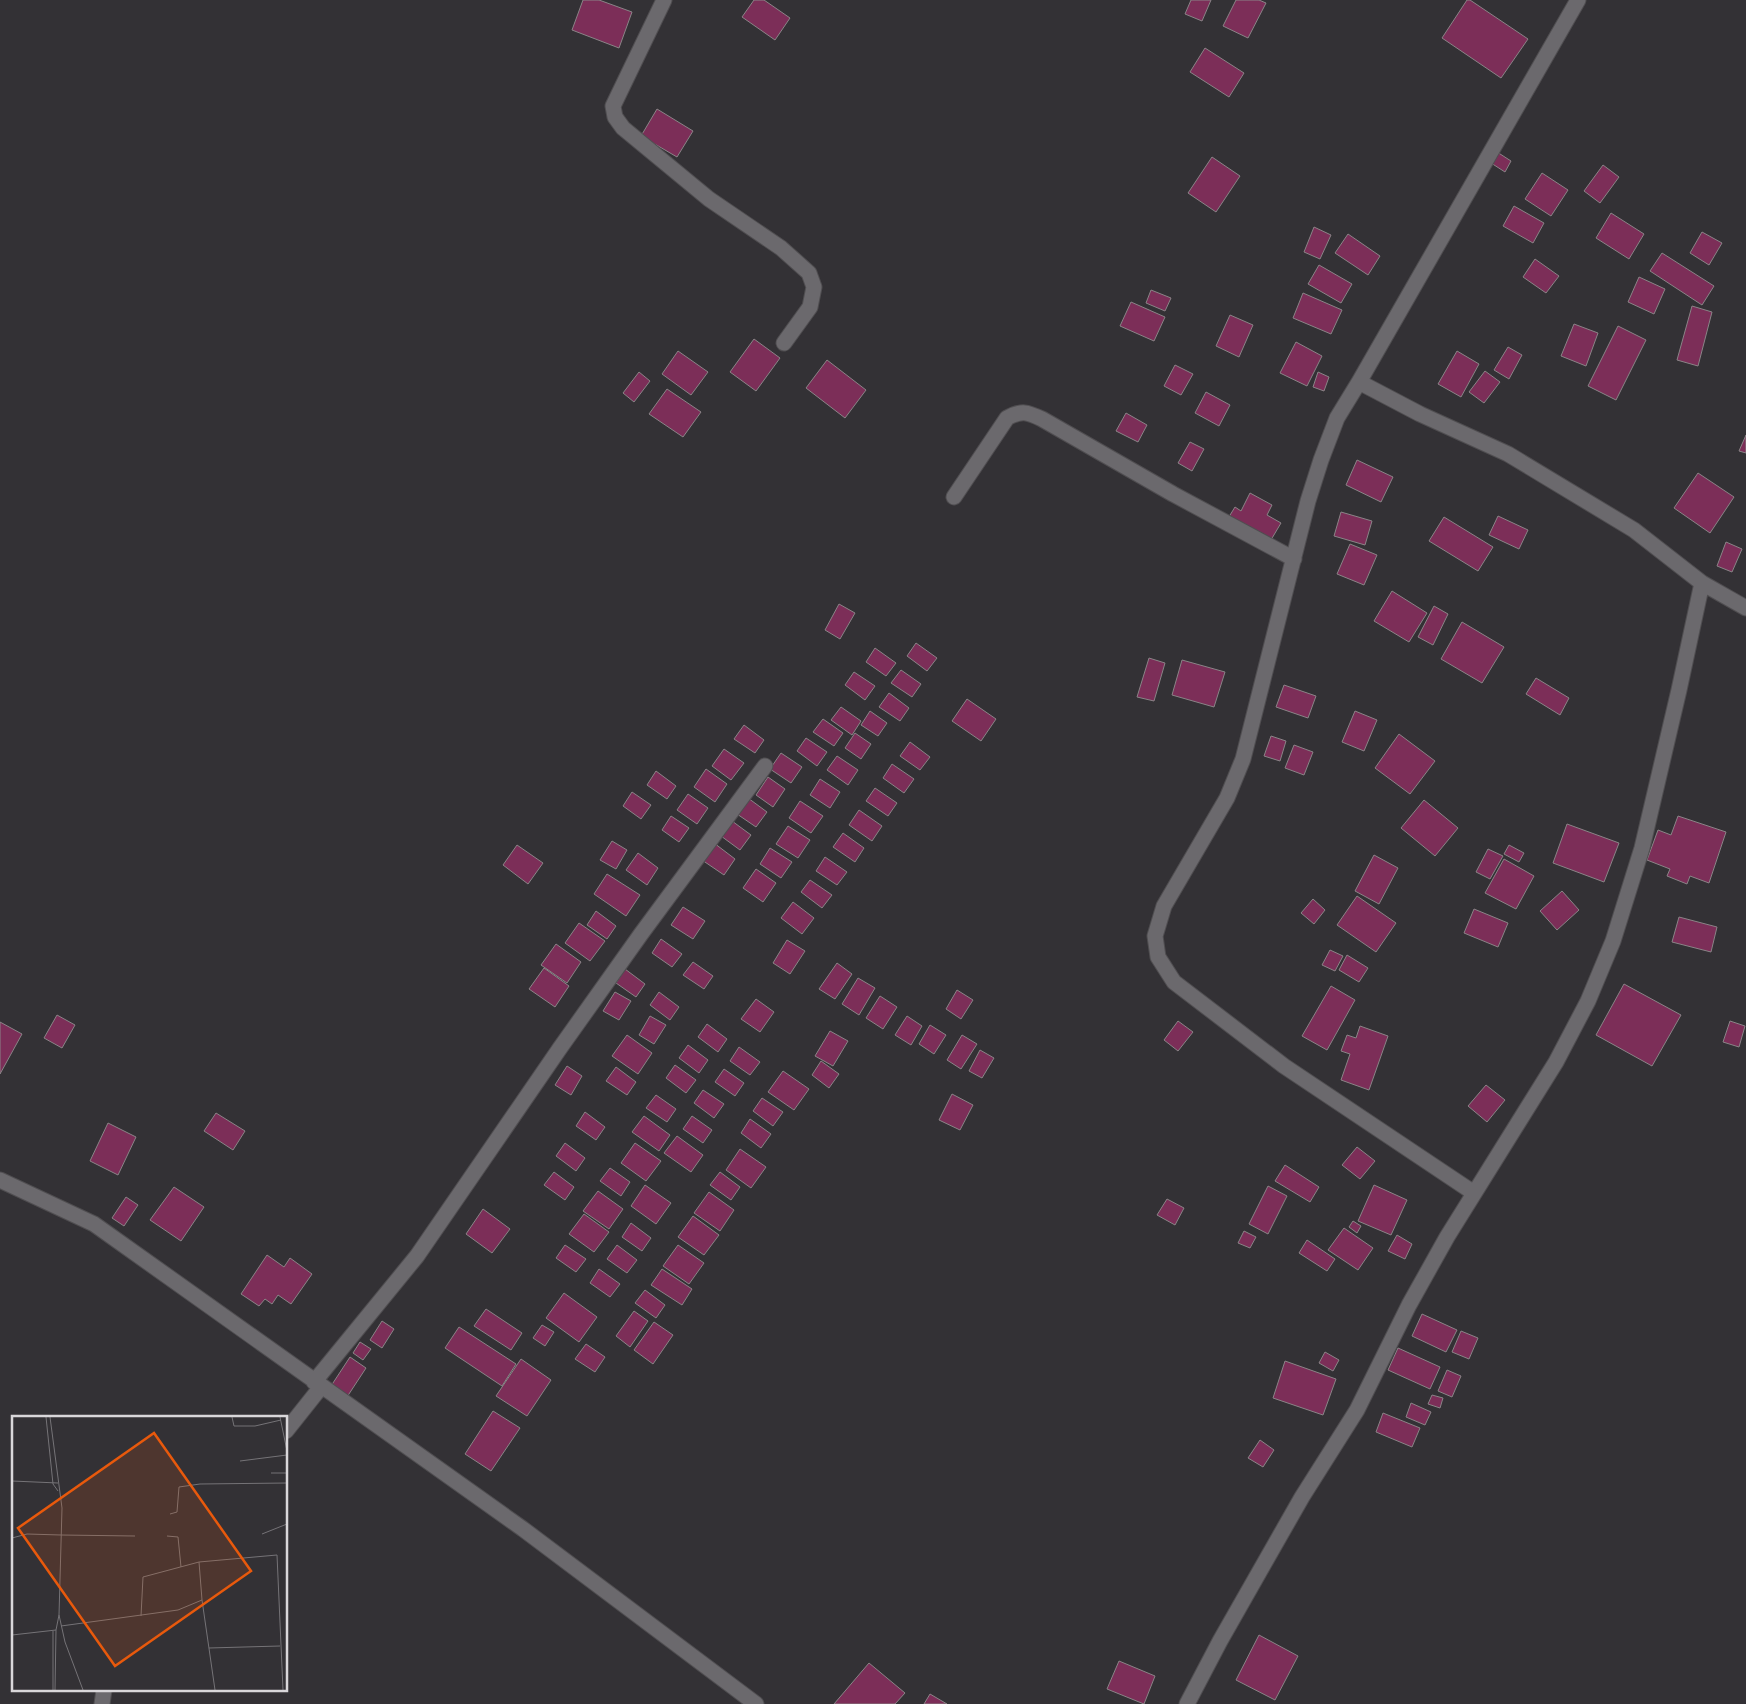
<svg xmlns="http://www.w3.org/2000/svg" width="1746" height="1704" font-family="Arial,sans-serif">
  <style>
    .building { fill: #7c2e58; stroke: #8a8487 }
    .lines { fill: none; stroke-linecap: round; stroke-linejoin: round }
    .minor-casing { stroke: #504e51; stroke-width: 17 }
    .minor { stroke: #6b696d; stroke-width: 15 }
    .inset-road { fill: none; stroke: #757377; stroke-width: 1 }
    .view { fill: #e8590c; fill-opacity: 0.15; stroke: #e8590c; stroke-width: 2.5 }
    .inset-edge { fill: none; stroke: #d9d7da; stroke-width: 2.5 }
  </style>
  <rect width="100%" height="100%" fill="#333135"/>
  <!-- building -->
  <path class="building" d="M583,0H599L632,12L619,48L572,30Z
    M754,0H764L790,18L775,40L742,17Z
    M1191,0H1211L1202,21L1185,14Z
    M1236,0H1259L1266,3L1248,38L1223,26Z
    M1467,0H1470L1528,39L1501,78L1442,38Z
    M1205,48L1244,73L1229,97L1190,72Z
    M657,109L693,131L677,157L641,136Z
    M1497,152L1511,161L1505,172L1491,163Z
    M1212,157L1240,176L1216,212L1188,193Z
    M1603,165L1619,177L1600,203L1584,191Z
    M1542,173L1568,190L1551,216L1525,199Z
    M1514,206L1544,223L1533,243L1503,226Z
    M1611,213L1644,234L1629,259L1596,238Z
    M1314,227L1331,235L1320,259L1304,252Z
    M1702,232L1722,243L1709,265L1690,253Z
    M1348,234L1380,256L1368,275L1335,253Z
    M1662,253L1714,286L1702,305L1650,271Z
    M1535,259L1559,276L1546,293L1523,277Z
    M1319,265L1352,284L1341,303L1308,284Z
    M1639,277L1665,289L1654,314L1628,302Z
    M1151,290L1171,298L1165,311L1146,303Z
    M1303,293L1342,310L1331,334L1293,318Z
    M1131,302L1165,317L1154,341L1120,326Z
    M1692,306L1712,312L1698,366L1677,360Z
    M1230,315L1253,325L1239,357L1216,346Z
    M1574,324L1598,333L1586,366L1561,356Z
    M1618,326L1646,340L1616,400L1588,386Z
    M754,339L780,358L756,391L730,372Z
    M1296,342L1322,356L1307,386L1280,373Z
    M1508,347L1522,355L1509,379L1494,370Z
    M678,351L708,372L691,395L662,374Z
    M1457,351L1479,364L1461,397L1438,384Z
    M827,360L866,390L845,418L806,388Z
    M1175,365L1193,374L1181,395L1164,386Z
    M1485,371L1500,382L1484,403L1469,392Z
    M639,372L650,381L634,402L623,393Z
    M1318,372L1329,377L1324,391L1313,387Z
    M667,389L701,412L683,437L649,414Z
    M1206,392L1230,405L1219,426L1195,413Z
    M1126,413L1147,425L1138,442L1116,431Z
    M1746,435V453L1739,451Z
    M1190,442L1204,449L1192,471L1178,463Z
    M1357,460L1393,477L1381,502L1346,485Z
    M1698,473L1734,497L1710,533L1674,508Z
    M1250,493L1272,505L1267,515L1281,523L1268,545L1227,520L1235,507L1241,511Z
    M1341,512L1372,521L1365,545L1334,536Z
    M1498,516L1528,530L1519,549L1489,535Z
    M1444,517L1493,547L1478,571L1429,541Z
    M1726,542L1742,549L1732,572L1717,566Z
    M1350,544L1377,555L1364,585L1337,574Z
    M1392,591L1427,613L1409,642L1374,621Z
    M839,604L855,613L840,639L825,630Z
    M1434,606L1448,614L1433,645L1418,637Z
    M1462,622L1504,647L1482,683L1441,659Z
    M916,643L937,658L927,671L907,656Z
    M875,648L896,663L886,676L866,662Z
    M1149,658L1165,663L1154,701L1137,697Z
    M1182,660L1225,672L1214,707L1172,695Z
    M901,670L921,684L912,697L891,683Z
    M854,672L875,686L865,700L845,685Z
    M1536,678L1569,698L1560,715L1526,694Z
    M1284,685L1316,696L1308,718L1276,707Z
    M889,693L909,708L900,721L879,707Z
    M967,699L996,719L981,741L952,721Z
    M841,707L861,721L852,735L831,720Z
    M870,711L887,723L878,736L861,725Z
    M1355,711L1377,720L1364,751L1342,742Z
    M823,719L843,733L834,746L813,732Z
    M744,725L764,740L755,753L734,739Z
    M855,733L871,744L861,759L845,748Z
    M1399,734L1435,761L1410,794L1375,768Z
    M1271,736L1286,741L1280,761L1264,756Z
    M806,738L827,752L817,766L797,751Z
    M910,742L930,757L920,770L900,756Z
    M1294,745L1313,752L1304,775L1285,768Z
    M724,749L744,763L731,780L712,766Z
    M781,753L802,767L791,783L770,769Z
    M837,756L858,770L848,785L827,770Z
    M892,764L914,779L904,793L883,778Z
    M706,769L727,784L715,802L694,787Z
    M656,771L676,786L667,799L647,785Z
    M768,777L785,789L773,807L756,795Z
    M820,779L840,792L830,808L810,795Z
    M875,788L897,803L888,816L866,801Z
    M632,792L651,805L641,819L623,806Z
    M688,794L708,808L697,824L677,810Z
    M748,798L767,812L756,827L737,814Z
    M1424,800L1458,828L1435,856L1401,828Z
    M800,801L823,816L811,833L789,818Z
    M859,810L882,826L872,841L849,825Z
    M671,816L689,828L679,842L662,830Z
    M1678,816L1726,832L1709,883L1690,876L1687,884L1667,876L1670,869L1647,860L1658,830L1671,835Z
    M732,821L751,835L740,850L721,836Z
    M1567,824L1619,843L1604,882L1553,863Z
    M788,826L810,840L798,858L776,844Z
    M843,833L864,848L855,862L833,847Z
    M612,841L627,850L616,869L600,860Z
    M714,843L735,859L724,875L702,860Z
    M517,845L543,863L528,884L503,865Z
    M1509,845L1524,853L1519,862L1504,854Z
    M770,848L792,862L781,878L760,864Z
    M1488,849L1503,856L1490,879L1476,872Z
    M638,853L658,868L647,885L626,870Z
    M1374,855L1398,868L1379,904L1355,891Z
    M825,857L847,872L837,885L816,871Z
    M1504,859L1534,876L1516,909L1485,893Z
    M756,869L776,883L763,902L743,888Z
    M607,874L640,895L626,916L594,894Z
    M810,880L832,895L822,908L801,892Z
    M1562,891L1579,910L1557,930L1540,911Z
    M1357,896L1396,923L1376,952L1337,925Z
    M1313,899L1325,910L1314,924L1301,913Z
    M793,902L814,918L802,934L781,918Z
    M683,907L705,921L693,939L671,925Z
    M1474,909L1508,923L1498,947L1464,933Z
    M596,911L616,926L607,939L587,925Z
    M1679,917L1717,927L1711,952L1672,942Z
    M579,923L605,941L590,961L565,943Z
    M661,939L682,954L672,967L652,953Z
    M787,940L805,951L790,974L773,963Z
    M556,944L581,962L567,983L541,965Z
    M1330,950L1343,956L1335,971L1322,965Z
    M1347,955L1368,968L1359,982L1339,970Z
    M693,962L713,976L704,989L683,975Z
    M837,963L852,974L835,999L819,989Z
    M544,968L569,986L555,1007L529,989Z
    M625,969L645,984L636,997L616,983Z
    M858,978L875,988L859,1015L842,1004Z
    M1624,984L1681,1015L1652,1066L1596,1035Z
    M1331,986L1355,1000L1327,1050L1302,1036Z
    M957,990L973,1000L961,1019L946,1009Z
    M615,992L631,1001L619,1020L603,1011Z
    M659,992L679,1007L670,1020L650,1005Z
    M880,996L897,1007L883,1029L866,1018Z
    M756,999L774,1012L760,1032L741,1019Z
    M57,1015L75,1025L62,1048L44,1038Z
    M650,1016L666,1025L654,1044L639,1035Z
    M907,1016L922,1026L911,1045L895,1035Z
    M1178,1021L1193,1032L1178,1051L1164,1040Z
    M1730,1021L1745,1026L1739,1047L1723,1042Z
    M0,1022L22,1034L0,1074Z
    M707,1024L727,1039L718,1052L698,1037Z
    M930,1025L946,1035L934,1054L919,1044Z
    M1360,1026L1388,1036L1369,1090L1341,1080L1350,1054L1341,1051L1347,1035L1356,1038Z
    M830,1031L848,1041L833,1066L815,1056Z
    M627,1035L652,1053L638,1074L612,1056Z
    M962,1035L977,1044L961,1069L947,1060Z
    M688,1045L708,1060L699,1073L679,1058Z
    M739,1047L760,1062L750,1075L730,1061Z
    M980,1050L994,1058L982,1078L969,1071Z
    M821,1061L839,1074L829,1088L812,1075Z
    M675,1065L696,1080L686,1093L666,1078Z
    M567,1066L582,1076L571,1095L555,1085Z
    M616,1067L636,1082L627,1095L606,1081Z
    M724,1069L744,1083L735,1096L715,1082Z
    M783,1071L809,1089L794,1110L768,1092Z
    M1486,1085L1505,1100L1487,1122L1468,1106Z
    M703,1090L724,1104L714,1118L694,1103Z
    M952,1094L973,1105L960,1130L939,1120Z
    M656,1095L676,1109L667,1122L646,1108Z
    M762,1098L783,1112L773,1126L753,1111Z
    M585,1112L605,1127L596,1140L576,1126Z
    M216,1113L245,1131L233,1150L204,1131Z
    M644,1116L670,1135L659,1151L632,1132Z
    M692,1116L712,1130L703,1143L683,1129Z
    M750,1119L771,1134L761,1148L741,1133Z
    M108,1123L136,1137L118,1175L90,1161Z
    M677,1136L703,1155L691,1172L664,1153Z
    M565,1143L585,1158L576,1171L556,1156Z
    M635,1143L661,1161L646,1181L621,1163Z
    M1357,1147L1375,1161L1360,1179L1342,1165Z
    M740,1149L766,1167L751,1188L726,1170Z
    M1285,1165L1319,1187L1310,1202L1275,1181Z
    M610,1168L630,1182L621,1196L600,1181Z
    M554,1172L574,1187L565,1200L544,1185Z
    M720,1172L740,1187L731,1200L710,1185Z
    M645,1185L671,1203L656,1224L631,1206Z
    M1374,1185L1407,1200L1391,1235L1358,1221Z
    M1268,1186L1287,1196L1268,1234L1249,1224Z
    M174,1187L204,1207L181,1241L150,1220Z
    M598,1191L623,1209L609,1229L583,1211Z
    M709,1192L734,1210L720,1231L694,1213Z
    M126,1197L138,1205L124,1226L112,1218Z
    M1167,1199L1184,1208L1175,1225L1157,1215Z
    M483,1209L510,1229L492,1253L466,1234Z
    M584,1214L609,1232L594,1252L569,1234Z
    M693,1216L719,1235L704,1255L678,1237Z
    M1353,1221L1361,1226L1357,1233L1349,1227Z
    M631,1223L651,1238L642,1251L622,1237Z
    M1344,1228L1373,1248L1358,1270L1328,1250Z
    M1244,1231L1256,1237L1250,1248L1238,1243Z
    M1397,1235L1412,1244L1405,1259L1388,1251Z
    M1307,1240L1335,1259L1327,1271L1299,1253Z
    M565,1245L586,1259L576,1272L556,1258Z
    M617,1245L637,1260L627,1273L607,1259Z
    M678,1245L704,1263L689,1284L663,1266Z
    M267,1255L284,1267L290,1258L312,1274L291,1304L278,1295L272,1304L265,1299L259,1306L241,1294Z
    M599,1269L620,1284L610,1297L590,1283Z
    M662,1269L692,1289L682,1305L651,1285Z
    M645,1290L665,1305L656,1318L635,1303Z
    M564,1293L597,1317L579,1342L546,1318Z
    M486,1309L522,1333L511,1350L474,1326Z
    M634,1311L648,1321L630,1347L616,1336Z
    M1422,1314L1457,1330L1446,1352L1412,1336Z
    M382,1321L394,1329L382,1348L370,1340Z
    M654,1322L673,1335L653,1364L634,1350Z
    M542,1325L554,1332L545,1346L533,1338Z
    M459,1327L516,1364L502,1386L445,1348Z
    M1461,1331L1478,1338L1469,1359L1452,1352Z
    M360,1342L371,1349L363,1360L353,1353Z
    M586,1344L605,1357L595,1372L575,1359Z
    M1398,1348L1440,1367L1430,1389L1388,1370Z
    M1325,1352L1339,1360L1333,1371L1319,1363Z
    M350,1357L366,1368L347,1397L331,1386Z
    M521,1359L551,1380L527,1416L496,1396Z
    M1285,1361L1336,1379L1323,1415L1273,1398Z
    M1447,1370L1461,1376L1452,1397L1438,1391Z
    M1432,1395L1443,1398L1440,1408L1428,1404Z
    M1411,1403L1431,1412L1425,1425L1406,1417Z
    M493,1411L520,1428L491,1471L465,1454Z
    M1383,1413L1420,1428L1412,1447L1376,1432Z
    M1260,1440L1274,1450L1263,1467L1248,1458Z
    M1259,1635L1298,1656L1275,1700L1236,1680Z
    M1119,1661L1155,1676L1144,1704L1107,1689Z
    M869,1663L905,1693L895,1704H834Z
    M930,1694L947,1704H924Z"/>
  <g class="lines">
    <defs>
      <path id="minor" d="M664,0L613,106L615,117L623,128L709,199L781,248L809,273L814,287L810,307L784,343
        M1359,382L1337,418L1321,460L1308,501L1243,759L1227,798L1164,906L1155,936L1158,957L1174,982L1284,1066L1474,1193
        M954,497L1007,418C1022,410 1027,412 1042,419L1173,494L1294,559
        M1702,583L1746,608
        M0,1180L94,1224L523,1529L756,1704
        M314,1382L417,1256L560,1048L641,934L765,766
        M286,1431L321,1387
        M102,1704L104,1690
        M1187,1704L1220,1641L1302,1497L1357,1410L1409,1305L1447,1237L1556,1062L1588,1001L1613,941L1642,848L1679,690L1702,583L1634,530L1508,454L1420,414L1359,382L1578,0"/>
    </defs>
    <!-- minor casing -->
    <use href="#minor" class="minor-casing"/>
    <!-- minor -->
    <use href="#minor" class="minor"/>
  </g>
  <!-- overview -->
  <g transform="translate(12 1416)">
    <rect width="275" height="275" fill="#333135"/>
    <path class="inset-road" d="M34,1L41,68L46,75M38,1L50,92L47,199L53,226L71,274M220,1L222,10H243L269,4M268,1L275,35M228,45L275,39M259,57H275M0,65L46,67M158,98L165,96L167,71L188,68L275,67M250,118L275,108M49,119L123,120M155,120L166,121L169,151M0,122L15,118L49,119M190,184L203,274M129,200L131,161L187,146M49,210L166,194L190,184L187,146L265,139L271,274M0,219L44,214L47,199M197,232L268,230M41,274V215M43,274L44,214"/>
    <path class="view" d="M142,17L239,155L103,250L6,112Z"/>
    <rect width="275" height="275" class="inset-edge"/>
  </g>
</svg>
